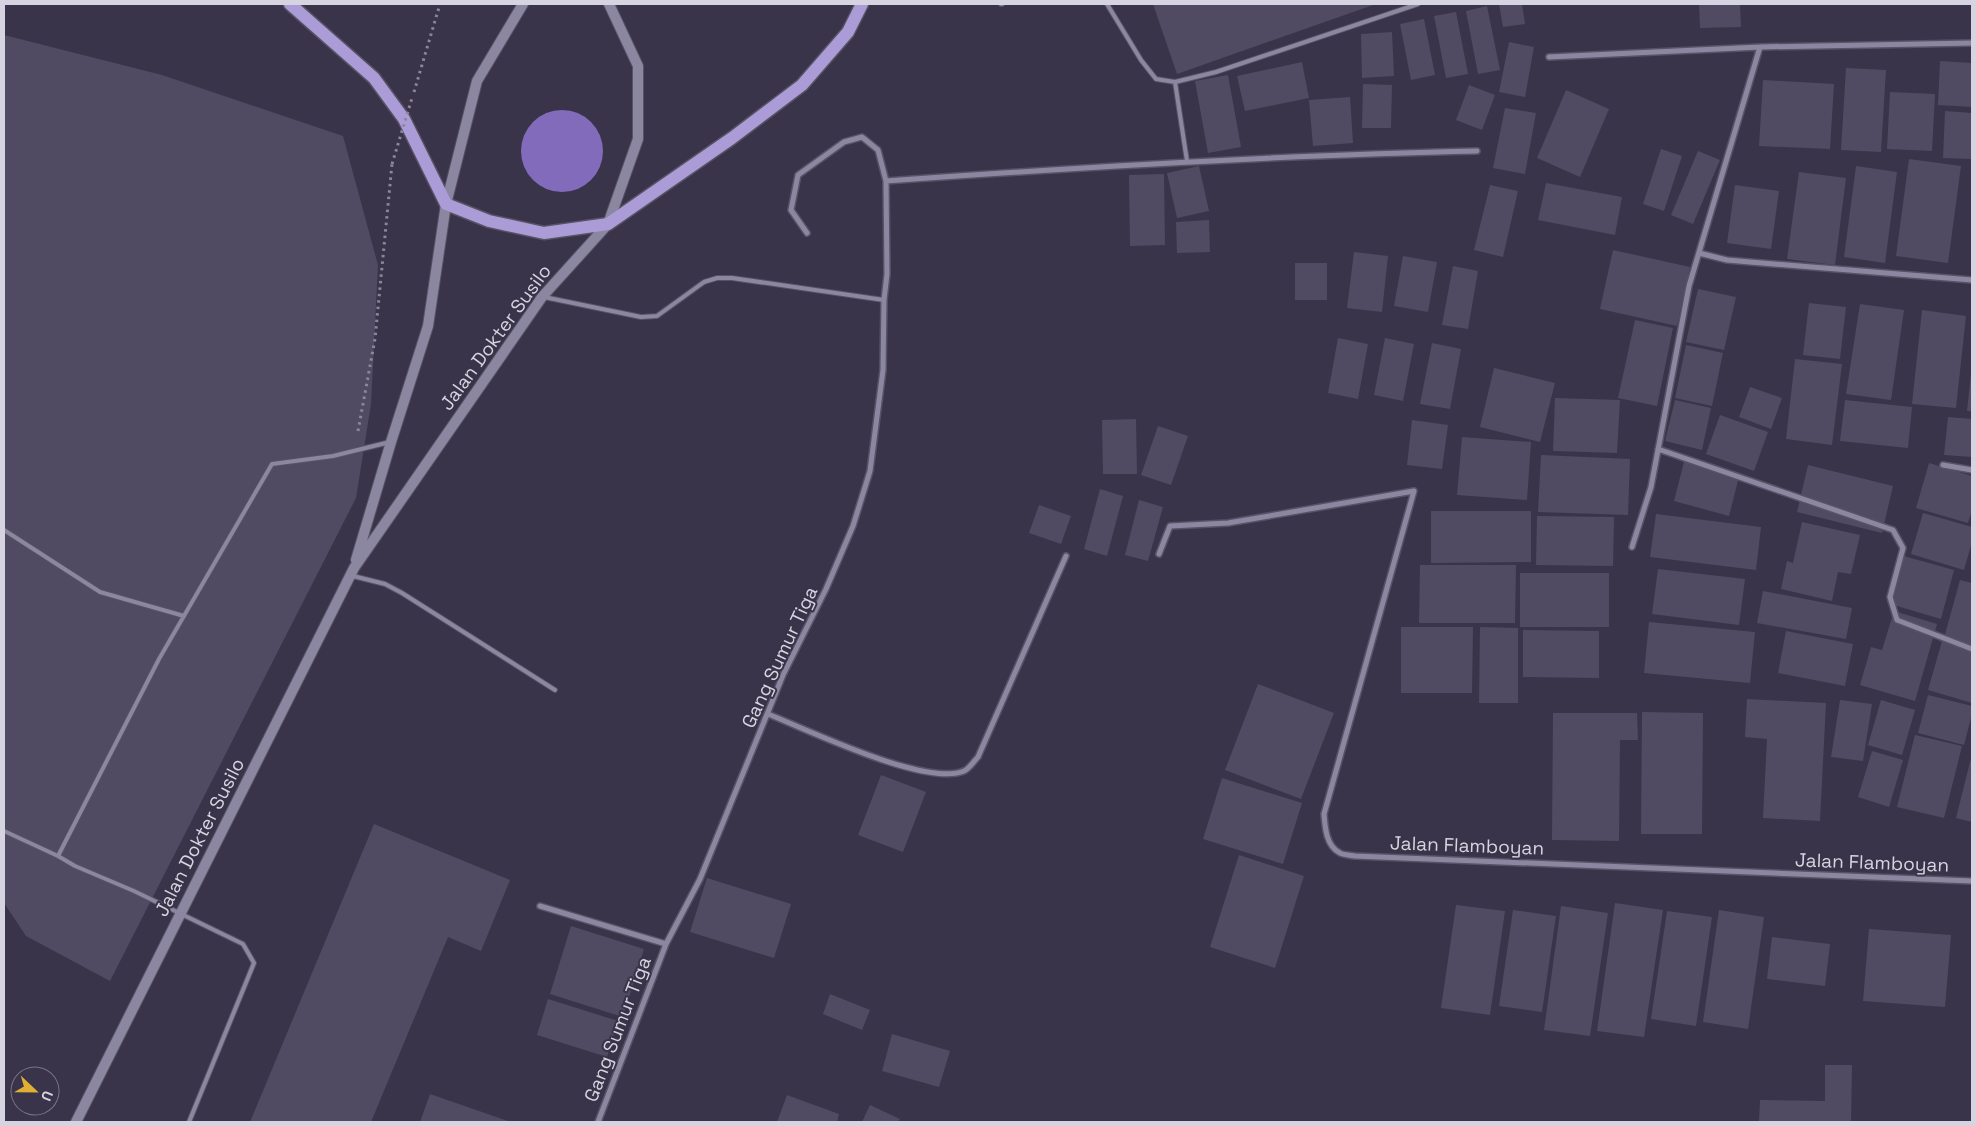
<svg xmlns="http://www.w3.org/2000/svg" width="1976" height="1126" font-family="'Space Grotesk',sans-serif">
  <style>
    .water { fill: #826bbb }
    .building { fill: #504b62 }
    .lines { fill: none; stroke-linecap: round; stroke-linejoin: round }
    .service-casing { stroke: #575264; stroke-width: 6 }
    .minor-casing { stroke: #575264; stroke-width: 8 }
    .secondary-casing { stroke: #575264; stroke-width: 12 }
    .primary-casing { stroke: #575264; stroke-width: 15 }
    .path { stroke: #8b8798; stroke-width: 3; stroke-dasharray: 2.5 4; stroke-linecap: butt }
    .service { stroke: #8c87a0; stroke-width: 4 }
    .minor { stroke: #8c87a0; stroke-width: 5 }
    .secondary { stroke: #8c87a0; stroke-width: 10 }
    .primary { stroke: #ab9cd8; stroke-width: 12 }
    .path-bridge { stroke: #8b8798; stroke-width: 3; stroke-dasharray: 2.5 4; stroke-linecap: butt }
    .labels { text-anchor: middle; stroke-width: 4; stroke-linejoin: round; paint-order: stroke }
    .street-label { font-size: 19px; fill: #d7d4e1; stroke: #393449 }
  </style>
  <rect width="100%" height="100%" fill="#393449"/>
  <!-- water -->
  <path class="water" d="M521 151a41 41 0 1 1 82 0a41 41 0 1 1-82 0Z"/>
  <!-- building -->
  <path class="building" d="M1153,4H1376L1177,74Z
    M1499,4H1522L1525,24L1503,27Z
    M1699,4H1740L1741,27L1700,28Z
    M1487,6L1500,70L1478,74L1466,11Z
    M1456,12L1468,74L1446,78L1434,16Z
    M1424,19L1435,75L1411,80L1400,24Z
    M1392,32L1394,76L1362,78L1361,34Z
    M4,35L162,75L343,136L378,265L371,404L356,498L110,981L26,936L4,903Z
    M1509,42L1534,47L1525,97L1499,92Z
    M1940,61L1972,63V107L1938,105Z
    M1302,62L1309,98L1245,111L1237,76Z
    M1846,68L1886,70L1881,152L1841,150Z
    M1228,75L1241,147L1208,153L1195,81Z
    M1763,80L1834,84L1830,149L1759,146Z
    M1363,84L1392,85L1391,128H1362Z
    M1469,85L1495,95L1482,130L1456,120Z
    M1566,90L1609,109L1580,177L1537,158Z
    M1890,92L1935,94L1932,151L1887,149Z
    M1350,97L1353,143L1313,146L1309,100Z
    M1505,108L1536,113L1525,174L1493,168Z
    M1945,111L1972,113V159L1943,158Z
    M1661,149L1682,156L1664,211L1643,204Z
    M1698,151L1720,160L1693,224L1671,215Z
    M1909,159L1961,166L1948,263L1896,256Z
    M1199,166L1209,211L1177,218L1167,173Z
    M1856,166L1897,172L1885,263L1844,257Z
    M1799,172L1846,178L1835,265L1787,259Z
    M1164,174L1165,245L1130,246L1129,175Z
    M1546,183L1622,197L1615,235L1538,220Z
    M1490,185L1518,191L1503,257L1474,250Z
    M1735,185L1779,191L1771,249L1727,243Z
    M1209,220L1210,252L1177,253L1176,222Z
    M1613,250L1690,267L1677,326L1600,309Z
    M1354,252L1388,256L1382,312L1347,308Z
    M1403,256L1437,262L1428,312L1394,306Z
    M1295,263H1327V300H1295Z
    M1453,266L1478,271L1468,329L1442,325Z
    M1698,289L1736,297L1724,350L1686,342Z
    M1809,303L1846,307L1840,359L1803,355Z
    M1860,304L1904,310L1891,400L1846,394Z
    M1922,310L1966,316L1956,408L1912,404Z
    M1635,320L1673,328L1657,406L1618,398Z
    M1338,338L1368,344L1358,399L1328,393Z
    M1385,338L1414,344L1403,401L1374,395Z
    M1432,343L1461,349L1450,409L1420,404Z
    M1686,345L1723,353L1712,406L1675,398Z
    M1795,359L1842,364L1832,445L1786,439Z
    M1494,368L1555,383L1540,442L1480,427Z
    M1971,373H1972V411H1967Z
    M1750,387L1782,398L1771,429L1739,417Z
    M1555,398L1620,400L1617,453L1553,451Z
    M1675,400L1711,408L1702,450L1665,441Z
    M1845,400L1912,407L1908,448L1840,441Z
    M1720,415L1768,432L1754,471L1706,454Z
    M1948,417L1972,419V457L1944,455Z
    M1136,419L1137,474H1103L1102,420Z
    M1412,420L1448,425L1442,469L1407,465Z
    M1158,426L1188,436L1171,485L1141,475Z
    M1462,437L1531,442L1527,500L1457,495Z
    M1541,455L1630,459L1628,515L1538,512Z
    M1685,458L1740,473L1729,516L1674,501Z
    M1929,463L1972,476V510L1968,523L1916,508Z
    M1808,465L1893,486L1882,533L1797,512Z
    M1100,489L1123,496L1107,556L1084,549Z
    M1139,500L1163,507L1148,561L1125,555Z
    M1039,505L1071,516L1061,544L1029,533Z
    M1431,511H1531V562L1431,563Z
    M1923,513L1972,527V542L1964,570L1911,554Z
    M1656,514L1761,527L1756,570L1650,557Z
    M1537,516L1614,517L1613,566L1536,565Z
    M1802,522L1860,535L1851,574L1838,572L1832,601L1781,589L1787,561L1793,563Z
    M1900,555L1954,570L1941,619L1887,603Z
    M1420,565H1516L1515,623H1419Z
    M1658,569L1745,579L1739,625L1652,614Z
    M1520,573H1609V627H1520Z
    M1960,580L1972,583V646L1944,638Z
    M1763,591L1852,608L1846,639L1757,623Z
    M1894,611L1937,624L1915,701L1860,685L1871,647L1882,650Z
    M1649,622L1755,632L1750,683L1644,673Z
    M1401,627H1473L1472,693H1401Z
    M1480,627L1518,628V703H1479Z
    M1523,630L1599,631V678L1523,677Z
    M1786,631L1853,644L1845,686L1778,673Z
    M1942,641L1972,650V703L1928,690Z
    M1258,684L1334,713L1301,799L1225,770Z
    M1928,695L1972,706V714L1964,745L1918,733Z
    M1747,699L1826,703L1820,821L1763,818L1767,739L1745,737Z
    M1840,700L1872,704L1863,761L1831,757Z
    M1881,700L1915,710L1902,755L1868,745Z
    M1642,712L1703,713L1702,834H1641Z
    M1553,713H1637L1638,740H1620L1619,841L1552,840Z
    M1915,735L1962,746L1944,818L1897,807Z
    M1872,751L1903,760L1889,807L1858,797Z
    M1972,754V822L1956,818Z
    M881,775L926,792L903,852L858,835Z
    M1222,778L1302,803L1283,864L1203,839Z
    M374,824L510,880L481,951L448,937L371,1122H250Z
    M1239,855L1304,876L1275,968L1210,947Z
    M707,878L791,904L774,958L690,932Z
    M1615,903L1663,910L1644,1037L1597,1031Z
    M1456,905L1505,911L1490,1015L1441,1008Z
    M1561,906L1608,913L1590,1036L1544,1030Z
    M1513,910L1556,916L1542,1012L1499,1006Z
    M1719,910L1764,917L1748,1029L1703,1022Z
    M1667,911L1712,917L1696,1026L1651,1019Z
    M571,926L644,949L623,1017L550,994Z
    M1869,929L1951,935L1945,1007L1863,1001Z
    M1772,937L1830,944L1825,986L1767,979Z
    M830,994L870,1010L862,1030L823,1014Z
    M548,999L618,1021L607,1057L537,1035Z
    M892,1034L950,1051L939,1087L882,1071Z
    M1825,1065H1852L1851,1122H1759L1760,1100L1825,1101Z
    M430,1094L511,1122H420Z
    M787,1095L839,1114L837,1122H777Z
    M870,1105L900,1119L898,1122H862Z"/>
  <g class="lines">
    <defs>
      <path id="service" d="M1001,4H1002
        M1107,4L1141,60L1156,79L1175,82L1216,72L1418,4
        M1175,82L1187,161
        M544,297L641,317L657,316L704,282L717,278H732L884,300
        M4,530L100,592L184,616
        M353,576L385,584L402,593L555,690
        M4,831L58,856
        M189,1122L254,963L243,944L134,891L75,866L58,856L159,659L272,464L333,456L390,442"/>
      <path id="minor" d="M1549,57L1760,47L1972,43
        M886,181C1083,167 1279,155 1477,151
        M1699,253L1727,260L1750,262L1972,280
        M1658,449L1893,530L1903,548L1890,597L1897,620L1972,649
        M1943,465L1972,470
        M1632,547L1651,487L1689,286L1760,47
        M1159,554L1170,526L1228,523L1414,491L1324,814C1325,827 1326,846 1340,853C1343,855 1351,855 1355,856L1972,881
        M768,714C808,730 926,787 964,771C969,769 974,761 978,757L1066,556
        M540,906L666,944
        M598,1122L666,944L700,879L783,675L826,589L853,526L870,471L883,370L884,300L887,274L886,181L878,150L862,137L844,142L798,175L791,210L807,233"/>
      <path id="secondary" d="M356,560L391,442L428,326L446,204L477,81L523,4
        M76,1122L354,568L542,297L608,224L638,139V66L609,4"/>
      <path id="primary" d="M290,4L374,78L404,119L446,204L489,221L544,233L608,224L732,138L802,85L848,32L862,4"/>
    </defs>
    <!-- service casing -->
    <use href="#service" class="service-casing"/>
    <!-- minor casing -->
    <use href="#minor" class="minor-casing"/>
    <!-- secondary casing -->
    <use href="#secondary" class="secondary-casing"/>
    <!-- primary casing -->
    <use href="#primary" class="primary-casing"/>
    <!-- path -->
    <path class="path" d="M414,92L440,4
      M358,431L375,339L392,164"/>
    <!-- service -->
    <use href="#service" class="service"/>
    <!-- minor -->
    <use href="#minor" class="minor"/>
    <!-- secondary -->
    <use href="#secondary" class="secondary"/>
    <!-- primary -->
    <use href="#primary" class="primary"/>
    <!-- path-bridge -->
    <path class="path-bridge" d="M392,164L412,98"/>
  </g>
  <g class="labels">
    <!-- street labels -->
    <g class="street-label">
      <text transform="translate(495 337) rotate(-54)" y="7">Jalan Dokter Susilo</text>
      <text transform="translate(779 657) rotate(-65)" y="7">Gang Sumur Tiga</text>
      <text transform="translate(199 837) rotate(-63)" y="7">Jalan Dokter Susilo</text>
      <text transform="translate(1467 845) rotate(2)" y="7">Jalan Flamboyan</text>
      <text transform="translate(1872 862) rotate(2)" y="7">Jalan Flamboyan</text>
      <text transform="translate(617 1029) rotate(-69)" y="7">Gang Sumur Tiga</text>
    </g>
  </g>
  <!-- border -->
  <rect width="1976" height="1126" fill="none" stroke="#d7d4e1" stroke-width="10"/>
  <!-- north arrow -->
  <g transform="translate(35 1091) rotate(112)"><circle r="24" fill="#393449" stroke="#787486"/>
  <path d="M0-4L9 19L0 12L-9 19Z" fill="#e1af34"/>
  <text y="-8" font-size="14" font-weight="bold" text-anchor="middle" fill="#d7d4e1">U</text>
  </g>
</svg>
